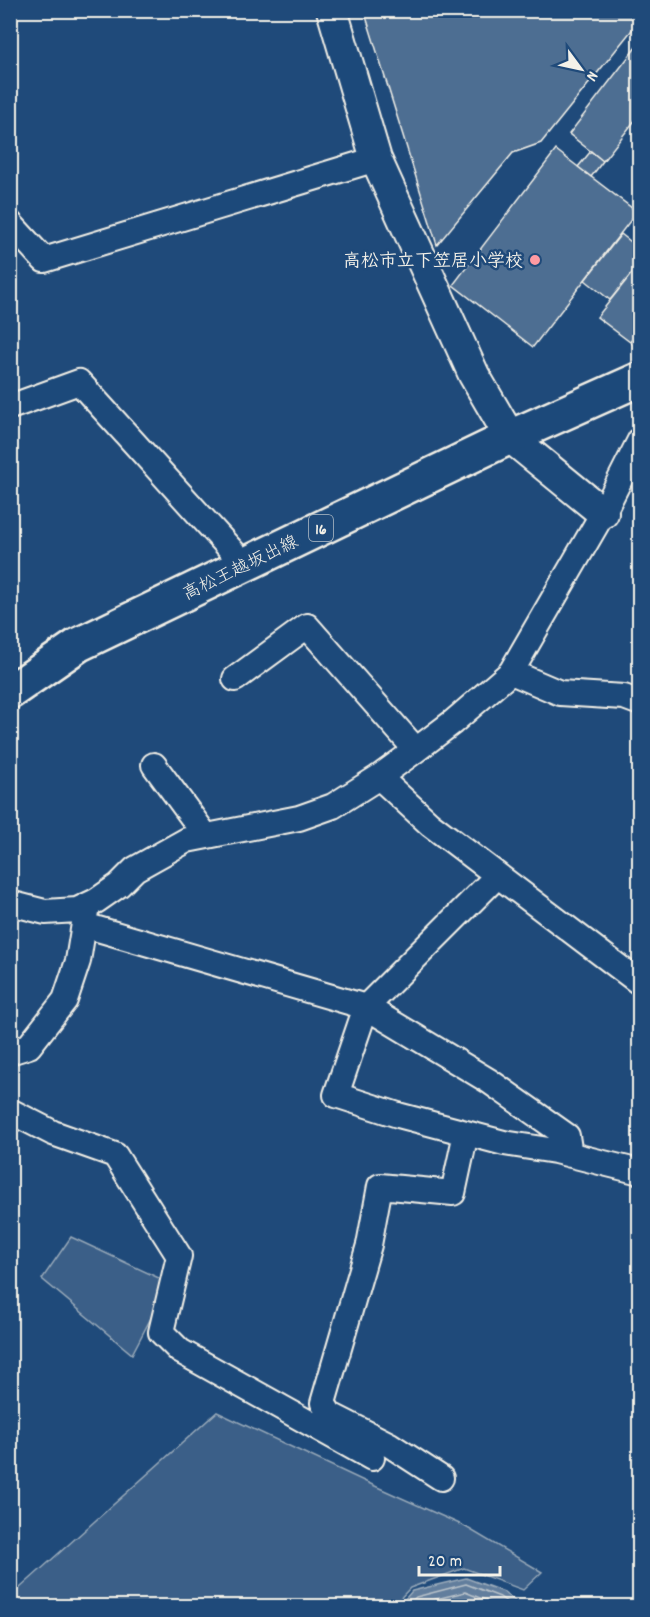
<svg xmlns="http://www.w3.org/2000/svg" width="650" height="1617" font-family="Dekko,'Klee One',sans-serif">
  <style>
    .green { fill: #3a5f88; stroke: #97a8b8; stroke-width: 1.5 }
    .water { fill: #627e9d; stroke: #9cacbb; stroke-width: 1.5 }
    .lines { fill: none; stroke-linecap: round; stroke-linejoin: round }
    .shore { stroke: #bac3ca; stroke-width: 1.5 }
    .building { fill: #4d6e92; stroke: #f4f1e8; stroke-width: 1.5 }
    .minor-casing { stroke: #f4f1e8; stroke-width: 28 }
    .tertiary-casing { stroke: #f4f1e8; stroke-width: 34 }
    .primary-casing { stroke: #f4f1e8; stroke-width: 38 }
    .minor { stroke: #1f4a7a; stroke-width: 24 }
    .tertiary { stroke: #1f4a7a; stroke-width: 30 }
    .primary { stroke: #1f4a7a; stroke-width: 33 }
    .poi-dot { fill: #ff9aa2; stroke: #1f4a7a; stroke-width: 2 }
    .labels { text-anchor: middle; stroke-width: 5; stroke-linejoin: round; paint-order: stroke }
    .shield { fill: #1f4a7a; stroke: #b4bfc7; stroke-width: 1.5 }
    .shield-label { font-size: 16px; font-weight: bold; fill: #f4f1e8 }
    .poi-label { font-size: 18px; font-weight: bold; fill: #f4f1e8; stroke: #1f4a7a; text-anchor: end }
    .street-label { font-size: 18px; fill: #f4f1e8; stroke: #1f4a7a }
  </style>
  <rect width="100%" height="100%" fill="#1f4a7a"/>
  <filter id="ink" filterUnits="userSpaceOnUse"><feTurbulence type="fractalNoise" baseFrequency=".0167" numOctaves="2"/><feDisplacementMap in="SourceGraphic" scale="12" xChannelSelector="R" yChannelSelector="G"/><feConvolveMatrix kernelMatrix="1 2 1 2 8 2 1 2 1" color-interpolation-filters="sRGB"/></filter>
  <g filter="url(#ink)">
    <!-- green -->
    <path class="green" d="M71,1237L163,1280L153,1314L132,1354L42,1279Z
      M217,1412L366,1482L464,1526L542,1572L523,1590L464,1568L410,1588L393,1606H11V1596Z"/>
    <!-- water -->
    <path class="water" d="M466,1578L504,1592L521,1606H399L412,1591Z"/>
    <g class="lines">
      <!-- shore -->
      <path class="shore" d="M407,1606L416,1597L466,1584L500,1597L512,1606
        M417,1606L420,1603L465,1592L500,1606"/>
    </g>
    <!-- building -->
    <path class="building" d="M364,10H640V20L541,143L513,153L437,245Z
      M640,42V114L603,161L569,134Z
      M556,150L637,212L533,347L453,285Z
      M591,151L603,161L591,177L578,167Z
      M621,234L640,249V263L610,300L585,280Z
      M640,263V330L630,342L597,317Z
      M640,330V350L630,342Z"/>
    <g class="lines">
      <defs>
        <path id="minor" d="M10,223L44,260L376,159
          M10,407L79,382L244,564
          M511,672L560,693L624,697L640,703
          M235,679L307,626L416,750
          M154,765L206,836
          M379,777L430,824L640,983
          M497,876L366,1007L336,1095L398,1115L504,1143L555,1151L640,1172
          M10,903L45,912L77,910L96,901L119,885L135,869L187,840L299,818L333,806L379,777L416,750L453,722L511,672L603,513L640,440
          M84,925L366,1007L489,1081L567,1136L570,1155
          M10,1052L29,1046L65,1000L78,961L86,911
          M10,1111L53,1133L115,1155L179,1256L161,1332L180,1351L372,1458
          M327,1413L390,1445L441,1478
          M323,1430L328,1411L323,1403L369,1245L380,1186L453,1193L466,1133"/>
        <path id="tertiary" d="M332,10L376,159L474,375L510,437L603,513"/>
        <path id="primary" d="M10,692L78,645L510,437L640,379"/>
      </defs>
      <!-- minor casing -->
      <use href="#minor" class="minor-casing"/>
      <!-- tertiary casing -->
      <use href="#tertiary" class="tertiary-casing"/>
      <!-- primary casing -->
      <use href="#primary" class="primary-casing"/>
      <!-- minor -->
      <use href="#minor" class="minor"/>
      <!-- tertiary -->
      <use href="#tertiary" class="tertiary"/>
      <!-- primary -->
      <use href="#primary" class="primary"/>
    </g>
  </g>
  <!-- markers -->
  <circle class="poi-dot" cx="535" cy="260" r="6"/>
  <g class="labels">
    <!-- shield labels -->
    <rect class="shield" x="309" y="515" width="24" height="26" rx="4.5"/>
    <g class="shield-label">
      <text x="321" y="534">16</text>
    </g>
    <!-- poi labels -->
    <g class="poi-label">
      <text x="523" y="266">高松市立下笠居小学校</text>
    </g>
    <!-- street labels -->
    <g class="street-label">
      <text transform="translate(240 567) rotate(-26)" y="6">高松王越坂出線</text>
    </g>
  </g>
  <!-- margin -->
  <rect width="650" height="1617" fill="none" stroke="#1f4a7a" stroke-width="36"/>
  <rect x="18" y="18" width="614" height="1581" fill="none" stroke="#f4f1e8" stroke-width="2" filter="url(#ink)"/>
  <!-- north arrow -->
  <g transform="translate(581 69) rotate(123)" stroke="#1f4a7a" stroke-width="4.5" paint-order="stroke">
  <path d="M0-4.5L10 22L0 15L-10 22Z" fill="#f4f1e8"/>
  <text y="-9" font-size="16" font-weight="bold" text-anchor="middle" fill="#f4f1e8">N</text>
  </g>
  <!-- scale -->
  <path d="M419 1566v9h81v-9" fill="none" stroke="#f4f1e8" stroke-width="3"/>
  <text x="428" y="1566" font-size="18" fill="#f4f1e8" stroke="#1f4a7a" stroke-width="4.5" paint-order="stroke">20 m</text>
</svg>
